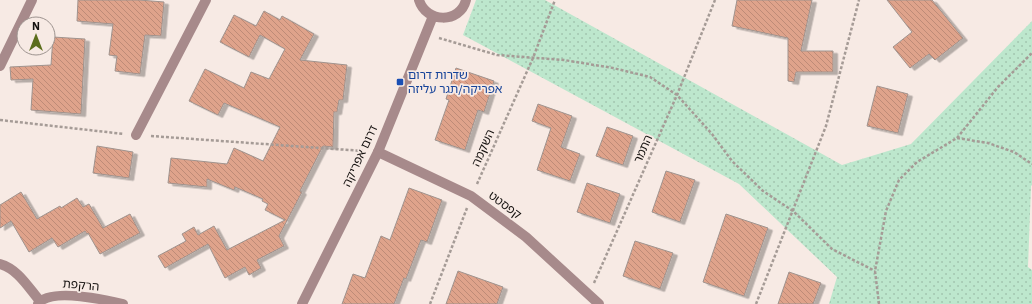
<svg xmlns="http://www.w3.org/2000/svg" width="1032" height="304" font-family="'IBM Plex Sans','Noto Sans Hebrew',sans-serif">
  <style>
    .grass { fill: url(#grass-dots) }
    .building { fill: url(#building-back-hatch); stroke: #9f938e; filter: url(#shadow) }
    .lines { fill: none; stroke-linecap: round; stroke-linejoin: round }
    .path { stroke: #a59b96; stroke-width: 2.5; stroke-dasharray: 3 2; stroke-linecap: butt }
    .minor { stroke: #a78a8b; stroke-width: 10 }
    .tertiary { stroke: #a78a8b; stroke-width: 10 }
    .transit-dot { fill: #1a4fb4; stroke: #f7eae4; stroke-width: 1.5 }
    .labels { text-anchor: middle; stroke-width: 3.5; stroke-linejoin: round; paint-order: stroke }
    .transit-label { font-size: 12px; fill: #164399; stroke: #f7eae4; text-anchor: start }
    .street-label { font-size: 12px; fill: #15110f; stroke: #f7eae4 }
  </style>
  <defs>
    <pattern id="grass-dots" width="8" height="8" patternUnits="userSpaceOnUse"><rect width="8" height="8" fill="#bde7cd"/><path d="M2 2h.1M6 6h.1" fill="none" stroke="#a2c5af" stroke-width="1.8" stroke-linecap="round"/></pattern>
    <pattern id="building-back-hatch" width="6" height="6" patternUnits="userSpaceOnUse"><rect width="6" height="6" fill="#dfa38b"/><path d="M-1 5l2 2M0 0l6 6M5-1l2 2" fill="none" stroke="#be8b77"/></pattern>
    <filter id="shadow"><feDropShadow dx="4.5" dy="2.5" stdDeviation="0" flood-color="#0004"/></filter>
  </defs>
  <rect width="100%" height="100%" fill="#f7eae4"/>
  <!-- grass -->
  <path class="grass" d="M476,0H545L842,165L911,144L1032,21V185L1031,186L1028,267L1032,270V304H829L837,277L739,184L463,35Z"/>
  <!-- building -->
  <path class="building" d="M78,0H139L164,2L161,36L145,35L140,74L115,71L117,56L109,55L113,24L77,21Z
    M737,0H812L801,51H833V72H796L794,82L788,81V38L732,26Z
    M887,0H932L963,38L935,60L929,54L910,68L893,47L912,32Z
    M264,11L280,20L282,16L314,34L300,60L347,65L343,100H339L337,112H334L333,147L323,146L300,191L302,192L279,236L284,246L257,260L261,268L249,275L245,267L225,278L208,244L165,268L158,256L186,241L182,234L194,227L198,235L214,226L227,250L285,220L265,210L268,204L262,201L263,199L235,187L234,190L207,179V187L168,183L171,158L227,164L234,148L263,161L280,127L224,103L218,115L189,101L205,69L244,88L251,72L269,79L285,49L260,35L249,57L220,42L234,15L256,26Z
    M53,37L85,39L81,114L31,110L33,79L11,80L10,67L51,65Z
    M456,68L494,81L484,112L478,110L465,150L435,140L449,100L446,99Z
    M877,86L908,94L898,133L867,126Z
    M538,104L572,116L561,147L580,154L570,181L537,170L551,128L532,121Z
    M607,127L633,136L623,165L596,156Z
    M97,146L133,152L129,178L93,173Z
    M666,171L695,180L680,222L652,212Z
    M587,183L620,194L610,223L577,212Z
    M409,188L442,200L427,242L421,240L406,279L404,278L394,304H342L353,274L365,278L381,236L390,240Z
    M21,192L37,219L60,206L61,208L77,198L83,207L89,204L103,228L130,214L140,233L100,254L88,233L87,234L85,231L58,247L52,238L29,252L11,221L0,228V205Z
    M726,214L768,228L744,296L703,282Z
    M635,241L673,253L660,289L623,276Z
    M458,271L503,287L497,304H446Z
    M789,272L821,283L813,304H778Z"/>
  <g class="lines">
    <!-- path -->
    <path class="path" d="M439,38L497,55L564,60L613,68L650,77L677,95L712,134L732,161L763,191L793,211L832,249L875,271
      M0,120L124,134
      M151,136L363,151
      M957,138L998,87L1032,53
      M477,184L533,58L555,0
      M594,283L677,95L715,0
      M430,304L467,208
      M756,304L826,126L859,0
      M879,304L875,271L886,211L899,180L917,162L957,138L988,143L1014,152L1032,164"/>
    <!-- minor -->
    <path class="minor" d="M0,66L32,0
      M136,135L206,0
      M378,152L471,196L526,237L599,304
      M0,264C18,269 28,287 40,301
      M38,304C50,287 106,300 123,304"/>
    <!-- tertiary -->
    <path class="tertiary" d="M419,0C426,23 460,24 466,0
      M302,304L378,152L433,16"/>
  </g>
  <!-- markers -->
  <rect class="transit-dot" x="396" y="78" width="8" height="8" rx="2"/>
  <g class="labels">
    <!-- transit labels -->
    <g class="transit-label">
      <text x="408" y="79">שדרות דרום<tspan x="408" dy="14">אפריקה/תגר עליזה</tspan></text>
    </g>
    <!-- street labels -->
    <g class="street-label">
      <text transform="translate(483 148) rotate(-66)" y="4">השקמה</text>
      <text transform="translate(643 149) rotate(-66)" y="4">התמר</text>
      <text transform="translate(360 156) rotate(-65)" y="4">דרום אפריקה</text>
      <text transform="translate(505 205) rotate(37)" y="4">קפסטט</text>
      <text transform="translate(81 285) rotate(5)" y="4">הרקפת</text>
    </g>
  </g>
  <!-- north arrow -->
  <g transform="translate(36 36)"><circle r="19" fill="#f7eae4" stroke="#9d938f"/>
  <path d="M0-3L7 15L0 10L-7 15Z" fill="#5c6e1c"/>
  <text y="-6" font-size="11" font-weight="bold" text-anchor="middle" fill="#15110f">N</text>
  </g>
</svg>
